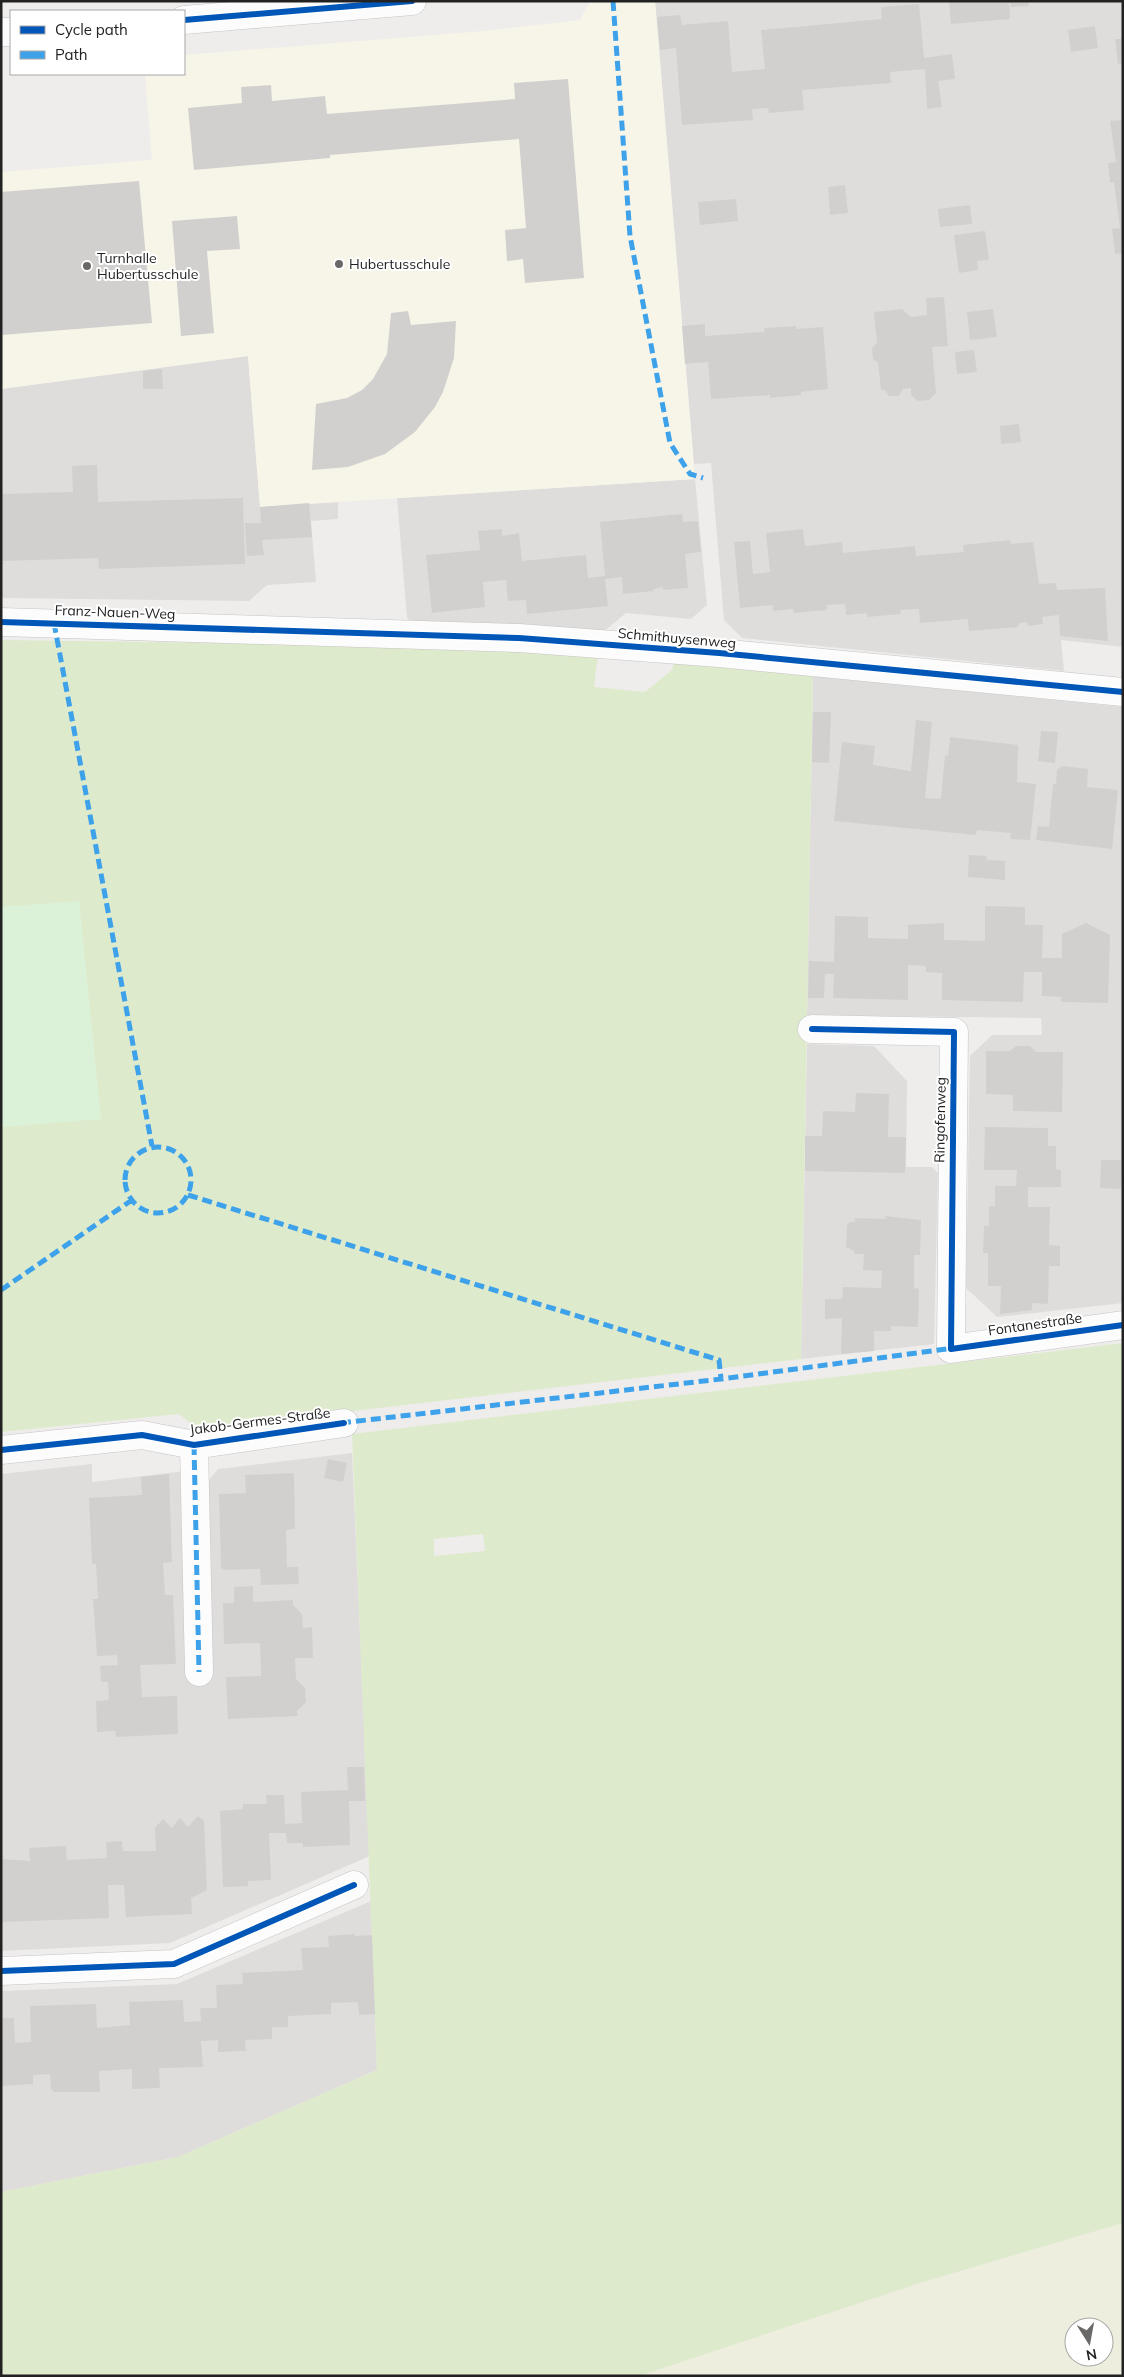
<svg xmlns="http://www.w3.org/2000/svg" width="1124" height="2377" font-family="Mulish,sans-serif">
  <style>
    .residential { fill: #dfdddc }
    .education { fill: #f7f5e8 }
    .farmland { fill: #eeeedf; fill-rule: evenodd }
    .grass { fill: #deeacc; fill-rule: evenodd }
    .park { fill: #dbf2d9 }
    .building { fill: #d2d0ce }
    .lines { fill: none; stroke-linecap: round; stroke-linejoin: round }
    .minor-casing { stroke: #c5c4c3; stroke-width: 29 }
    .minor { stroke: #fdfcfc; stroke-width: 28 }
    .quiet { stroke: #3ea2ea; stroke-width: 5; stroke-dasharray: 10 5; stroke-linecap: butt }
    .cycleway-casing { stroke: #fff; stroke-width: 9 }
    .cycleway { stroke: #0057b8; stroke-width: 6 }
    .poi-dot { fill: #6a6968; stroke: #fff; stroke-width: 2 }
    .labels { text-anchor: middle; stroke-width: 4; stroke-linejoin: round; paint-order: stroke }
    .poi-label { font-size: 14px; fill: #222; stroke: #fff; text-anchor: start }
    .street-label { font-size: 14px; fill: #222; stroke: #fff }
  </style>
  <rect width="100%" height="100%" fill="#efedeb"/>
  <!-- residential -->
  <path class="residential" d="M655,1H1123V647L1061,640L1064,671L742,638L724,620L711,463L694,464Z
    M248,356L260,507L338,502V519L311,521L316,582L267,585L249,601L1,598V389Z
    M695,479L707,605L691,619L626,613L596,638L419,629L407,618L397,498Z
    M813,676L1123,707V1303L997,1317L966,1288L970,1056L992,1035H1042L1041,1018L807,1015Z
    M807,1044L874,1046L907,1081L906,1167H932L938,1173L934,1344L801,1359Z
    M352,1453L370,1856L170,1943L1,1951V1474L92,1464V1482L185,1471L202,1488L218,1469Z
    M371,1901L377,2070L178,2157L1,2192V1991L177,1984Z"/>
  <!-- education -->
  <path class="education" d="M655,1L695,479L260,507L248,356L1,389V172L152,160L145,74H184V55L485,31L580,20L590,2Z"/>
  <!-- farmland -->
  <path class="farmland" d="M1123,2223V2376H639L923,2282ZM1074,2327H1104V2357H1074Z"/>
  <!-- grass -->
  <path class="grass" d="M1,640L524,647L598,654L594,687L645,692L672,670L674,662L813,676L801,1359L198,1429L179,1414L1,1432Z
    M1123,1343V2223L923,2282L639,2376H1V2192L178,2157L377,2070L352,1434ZM483,1534L485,1551L434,1556V1539Z"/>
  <!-- park -->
  <path class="park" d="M79,901L101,1119L2,1127L1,907Z"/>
  <!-- building -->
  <path class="building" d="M949,1H1009L1010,19L951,24Z
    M1010,1H1028L1029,6L1011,7Z
    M919,4L924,58L952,54L955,79L938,81L942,107L927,109L925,69L890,72L891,83L802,90L804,110L769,113L768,108L752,109L753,120L682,125L676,48L660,50L657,17L680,15L682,25L728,21L732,72L765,69L761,30L882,19L881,7Z
    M1095,26L1098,48L1071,52L1068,30Z
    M1115,39H1123V63L1118,64Z
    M568,79L584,278L525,283L523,259L507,261L505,230L526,228L519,139L330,155V158L194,170L188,108L242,103L241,87L271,85L272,101L325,96L327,114L515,99L514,83Z
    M1123,120V253L1115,254L1112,229L1120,228L1114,182L1110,183L1108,163L1116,162L1110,121Z
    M139,181L152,323L1,335V192Z
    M845,185L848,213L830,215L828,187Z
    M736,199L738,221L700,225L698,202Z
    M970,205L972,224L940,227L938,209Z
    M237,216L240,249L207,251L214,333L181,336L172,221Z
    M985,231L989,260L977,261L978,270L959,273L954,235Z
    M944,297L948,346L932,347L936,393L929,400L918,401L911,395V388L903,389L899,396H889L885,390H881L878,362L873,359L872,348L877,343L874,312L902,309L911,317L927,315L926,298Z
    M993,309L997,337L970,340L967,312Z
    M408,311L411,325L456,321L454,358L443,392L435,407L415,432L385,454L348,467L312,470L316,404L347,398L362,390L373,379L387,354L391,313Z
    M705,324V336L765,332L764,328L781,327L796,326V329L823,327L828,389L801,392V395L770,398V395L711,399L708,362L685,364L682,326Z
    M974,350L977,372L957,374L955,352Z
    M162,369L163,389H143V371Z
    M1019,424L1021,442L1001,444L1000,426Z
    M97,465L98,502L243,498L245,564L99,569L98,558L2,561L1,494L73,492L72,466Z
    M309,503L312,537L262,540L264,555L247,556L245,523H261L260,507Z
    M682,514L683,522L698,521L701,552L685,554L688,588L663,590V587L653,589L654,591L623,594L622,577L605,579L608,606L527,614L526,600L508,601L506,580L483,582L485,607L432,613L426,555L480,550L478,531L502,529V536L519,533L522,561L586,555L588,578L605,576L600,522Z
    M803,529L805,546L842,542L843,553L915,546L916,556L964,552L963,545L1010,540L1011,544L1033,542L1039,584L1056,583L1057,590L1105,588L1108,641L1060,636L1059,615L1042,617L1043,624L1028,626L1027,622L1019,623L1018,627L969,631L968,619L920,623L919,609L900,610L901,614L867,617V613L846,615L845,604L827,605V610L794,613L793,609L773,611V605L740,608L734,542L750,541L753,574L770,572L766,533Z
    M813,712H831L829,763L812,762Z
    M916,720L932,722L925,798L941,799L945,755L948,756L950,737L1018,745L1017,782L1036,784L1030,840L1010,839L1011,833L977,830L976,835L834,821L842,742L875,746L873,765L911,771Z
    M1041,731L1058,732L1055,763L1038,761Z
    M1062,766L1088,769L1087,787L1118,790L1112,849L1036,840L1038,826L1049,827L1053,784H1056L1057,770Z
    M969,855L986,856L987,860L1005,861V880L968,877Z
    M985,906L1025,907V925H1043L1042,958H1062V934L1086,923L1110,935L1108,1003L1061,1002V997L1042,996V972H1024L1023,1002L942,1000V973L926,972V966L908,965V1000L833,998L834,974H825L824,998H808L809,961L834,962L835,916L868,917V938L908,939V925L944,923V940L985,941Z
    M1016,1046H1030L1036,1052H1063L1062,1112L1013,1111V1095L986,1094V1051H1010Z
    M856,1093L889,1094L888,1137H906L905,1173L805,1171V1136H822L823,1111L855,1112Z
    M985,1127L1048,1128V1146H1056V1169L1061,1170V1187H1028V1207H1050L1049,1245L1060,1246V1266H1049L1048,1304L1032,1303V1310L1000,1314L1001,1286H988V1253H983L984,1226H989V1206H995V1186H1016L1017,1170H984Z
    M1101,1160H1122L1121,1189L1100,1188Z
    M885,1216L921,1220L920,1255H914V1288L919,1289L918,1327L891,1326V1331H874V1351L841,1354L842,1318L825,1319V1299H842L843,1287L881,1288L882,1271L863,1270L864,1254H854V1251L846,1247L847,1225L850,1222H855V1218L886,1219Z
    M328,1459L347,1463L343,1482L324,1478Z
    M294,1473L295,1529L286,1530L287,1567H298L299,1584L261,1585L260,1569L225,1570L221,1568L219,1494L246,1493L245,1475Z
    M169,1474L172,1562L163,1563L165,1595H173L176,1664L140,1665L142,1697L177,1696L178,1734L116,1737L115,1731L97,1732L96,1701L109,1700L108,1682H101L100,1666L118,1665L117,1655L97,1656L93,1599H98L96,1564H92L89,1498L142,1495L141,1477Z
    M253,1586V1602L293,1600V1605L302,1614L303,1628L312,1627L313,1658H295L296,1679L305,1688L306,1702L297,1711L298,1716L228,1719L226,1677L261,1676L260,1643L224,1644L223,1603H234V1587Z
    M347,1767H364L365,1801H349L350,1845L303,1847V1843H287L286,1833H269L271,1880L248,1881V1886L223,1887L220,1811L243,1809V1804H267L266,1795H284L285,1824L302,1823L301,1792L348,1790Z
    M198,1816L204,1821L207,1890L191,1898L192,1914L126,1917L124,1885H108L109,1918L1,1922V1859L30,1861L29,1848L66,1846L67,1860L107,1858L106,1842L122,1841L123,1851H156L155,1828L163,1819L172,1828L180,1818L188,1827Z
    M355,1934V1936L372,1935L375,2014L359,2015L358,2002L331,2003V2014L288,2016V2027H272V2039L245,2040L246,2051L218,2052V2040L201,2041L203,2067L159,2068L160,2088L132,2089V2069L99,2071L100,2092H54L51,2089L50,2074L33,2075V2084L1,2086V2018H14L15,2043L31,2042L30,2006L96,2004L97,2028L130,2025L129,2002L183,2000L184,2022L201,2021L200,2008H217L216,1985L243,1984L242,1973L303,1970L301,1948L329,1947L328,1936Z"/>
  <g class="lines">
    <defs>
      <path id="minor" d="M184,20L412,1
        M1,32H11
        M1,622L519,638L719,653L1123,692
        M812,1029L954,1032L951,1349L1123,1325
        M194,1445L199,1672
        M1,1450L142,1435L194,1445L344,1423
        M1,1971L174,1964L354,1885"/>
    </defs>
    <!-- minor casing -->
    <use href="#minor" class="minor-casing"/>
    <!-- minor -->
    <use href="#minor" class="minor"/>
    <!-- quiet -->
    <path class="quiet" d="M613,1L630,236L670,443L690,474L703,478
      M54,623L152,1146
      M125 1180a33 33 0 1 1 66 0a33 33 0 1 1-66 0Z
      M188,1195L719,1360L721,1379
      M1,1290L132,1200
      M341,1423L721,1379L954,1348
      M194,1445L199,1672"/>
    <defs>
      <path id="cycleway" d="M184,20L412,1
        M1,622L519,638L719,653L1123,692
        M812,1029L954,1032L951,1349L1123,1325
        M1,1450L142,1435L194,1445L344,1423
        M1,1971L174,1964L354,1885"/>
    </defs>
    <!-- cycleway casing -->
    <use href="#cycleway" class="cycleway-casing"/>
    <!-- cycleway -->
    <use href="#cycleway" class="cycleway"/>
  </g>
  <!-- markers -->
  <g class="poi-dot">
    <circle cx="339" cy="264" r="5"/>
    <circle cx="87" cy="266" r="5"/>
  </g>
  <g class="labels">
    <!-- poi labels -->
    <g class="poi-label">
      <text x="97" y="263">Turnhalle<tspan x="97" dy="16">Hubertusschule</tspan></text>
      <text x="349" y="269">Hubertusschule</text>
    </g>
    <!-- street labels -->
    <g class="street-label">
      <text transform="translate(115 612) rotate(2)" y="5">Franz-Nauen-Weg</text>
      <text transform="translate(677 638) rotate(5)" y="5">Schmithuysenweg</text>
      <text transform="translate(940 1120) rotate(-89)" y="5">Ringofenweg</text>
      <text transform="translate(1035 1324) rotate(-8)" y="5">Fontanestraße</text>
      <text transform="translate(260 1421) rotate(-7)" y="5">Jakob-Germes-Straße</text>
    </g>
  </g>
  <!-- border -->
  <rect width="1124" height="2377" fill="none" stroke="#222222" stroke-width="5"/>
  <!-- legend -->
  <rect x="10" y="10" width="175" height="65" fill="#ffffff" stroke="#a7a7a7"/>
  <rect x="20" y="26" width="25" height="8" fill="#0057b8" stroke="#a7a7a7"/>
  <text x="55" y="35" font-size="15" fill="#222222">Cycle path</text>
  <rect x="20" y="51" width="25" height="8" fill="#3ea2ea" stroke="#a7a7a7"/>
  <text x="55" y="60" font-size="15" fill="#222222">Path</text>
  <!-- north arrow -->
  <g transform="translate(1089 2342) rotate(169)"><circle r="24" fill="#ffffff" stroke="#a7a7a7"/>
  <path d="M0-4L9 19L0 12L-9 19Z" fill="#6a6968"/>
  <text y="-8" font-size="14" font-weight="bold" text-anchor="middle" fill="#222222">N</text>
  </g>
</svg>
